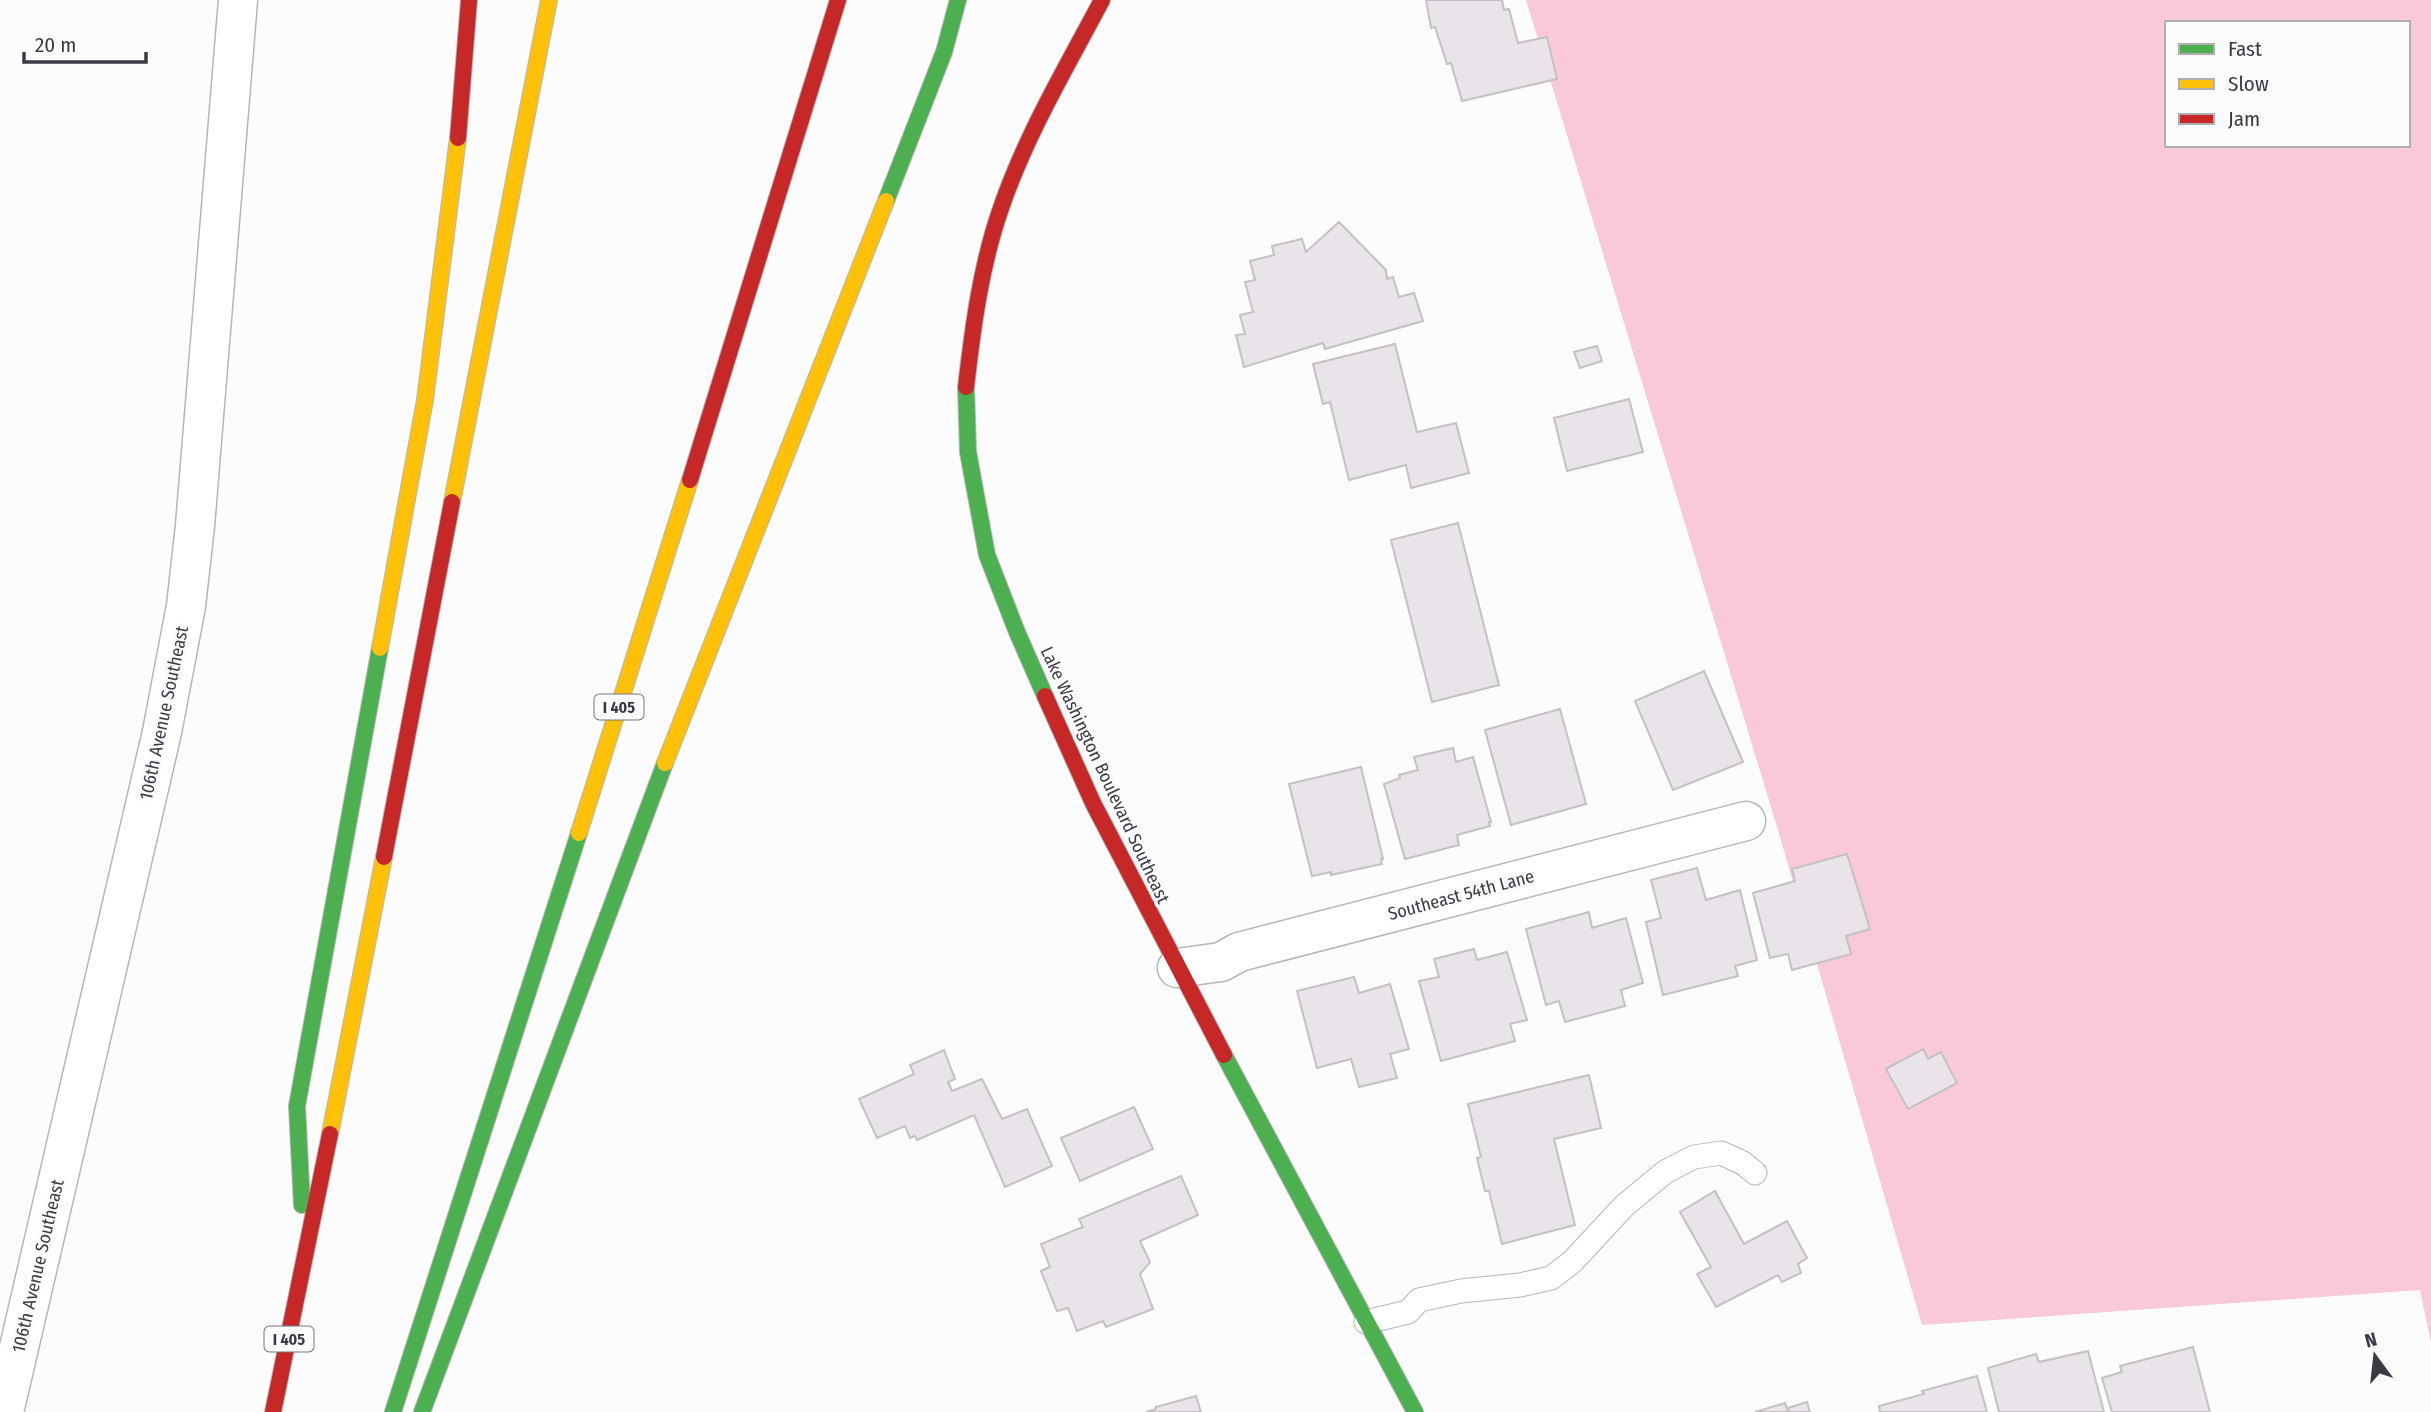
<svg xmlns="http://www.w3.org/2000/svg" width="2431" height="1412" font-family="'Fira Sans Condensed',sans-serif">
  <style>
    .forest { fill: #fac9d7; fill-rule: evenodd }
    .building { fill: #e9e4ea; stroke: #c4c0c3; stroke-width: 2 }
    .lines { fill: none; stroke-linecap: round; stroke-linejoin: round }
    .lane-casing { stroke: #b6b5ba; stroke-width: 25 }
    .street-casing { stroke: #b6b5ba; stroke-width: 41 }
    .fast-casing { stroke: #b6b5ba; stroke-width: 18 }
    .slow-casing { stroke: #b6b5ba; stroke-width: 18 }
    .jam-casing { stroke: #b6b5ba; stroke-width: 18 }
    .lane { stroke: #fff; stroke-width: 23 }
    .street { stroke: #fff; stroke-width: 38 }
    .fast { stroke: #4caf50; stroke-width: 16 }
    .slow { stroke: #ffc107; stroke-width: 16 }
    .jam { stroke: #c62828; stroke-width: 16 }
    .labels { text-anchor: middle; stroke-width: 7; stroke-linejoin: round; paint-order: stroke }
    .shield { fill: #fcfcfc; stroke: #76747c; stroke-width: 2 }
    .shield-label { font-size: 16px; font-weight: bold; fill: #3c3945 }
    .street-label { font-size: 18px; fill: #3c3945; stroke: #fcfcfc }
  </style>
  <rect width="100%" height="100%" fill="#fcfcfc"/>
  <!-- forest -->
  <path class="forest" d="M1526,0H2431V1342L2420,1290L1922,1325L1778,830ZM2167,23H2408V145H2167Z"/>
  <!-- building -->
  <path class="building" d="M1426,0H1502L1504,10L1509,9L1518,43L1547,37L1557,79L1462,101L1451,63L1447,64L1435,27L1431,28Z
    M1339,222L1386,270L1387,279L1393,277L1399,297L1414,293L1423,321L1325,349L1323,343L1244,367L1236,335L1245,334L1240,315L1253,312L1245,282L1255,280L1250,261L1274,255L1272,246L1302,239L1306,252Z
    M1395,344L1417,432L1456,423L1469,473L1411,488L1406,465L1349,480L1330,402L1323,404L1313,364Z
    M1597,346L1602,361L1580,368L1574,352Z
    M1629,399L1643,452L1567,471L1554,418Z
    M1458,523L1499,685L1432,702L1391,540Z
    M1704,671L1743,762L1673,790L1635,701Z
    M1560,709L1586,804L1511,825L1485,730Z
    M1453,748L1456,762L1473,757L1491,822H1489L1490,826L1457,835L1459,845L1405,859L1384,784L1400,778L1399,775L1418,770L1414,757Z
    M1361,767L1383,859H1381L1382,864L1331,875V872L1312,876L1289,784Z
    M1847,854L1870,929L1846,936L1851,954L1792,970L1788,954L1770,958L1753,893L1795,881L1792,869Z
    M1697,868L1706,900L1740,890L1757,960L1735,966L1738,976L1663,995L1646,922L1661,918L1651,880Z
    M1589,912L1592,928L1626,918L1643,983L1621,990L1625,1006L1565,1022L1559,1001L1546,1005L1526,929Z
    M1474,949L1477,960L1507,952L1527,1020L1510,1024L1515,1041L1441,1061L1419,981L1439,977L1434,959Z
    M1354,977L1359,993L1390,984L1409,1049L1390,1054L1397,1078L1359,1087L1351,1059L1317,1068L1297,991Z
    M1923,1049L1928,1059L1941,1052L1957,1083L1908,1109L1886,1069Z
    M944,1050L955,1079L948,1082L952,1091L982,1079L1002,1119L1027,1109L1052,1166L1005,1187L974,1115L917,1140L915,1136L910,1138L905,1126L877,1138L859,1099L914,1074L910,1065Z
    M1589,1075L1601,1128L1554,1139L1575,1225L1502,1244L1489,1191H1485L1477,1158L1481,1157L1468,1104Z
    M1134,1107L1153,1149L1080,1181L1061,1138Z
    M1181,1176L1198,1215L1140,1241L1150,1262L1140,1274L1153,1309L1106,1327L1103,1321L1077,1331L1068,1308L1057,1311L1041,1271L1050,1267L1041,1244L1083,1227L1079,1219Z
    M1715,1191L1744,1244L1787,1221L1807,1258L1798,1264L1801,1273L1782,1282L1778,1275L1716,1307L1697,1274L1711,1267L1680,1212Z
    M2193,1347L2210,1412H2112L2102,1378L2122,1372L2120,1366Z
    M2088,1351L2104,1412H1999L1988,1368L2036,1354L2039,1362Z
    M1977,1376L1987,1412H1880L1879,1406L1924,1394L1922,1391Z
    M1196,1396L1201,1412H1146L1156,1409V1407Z
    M1807,1402L1810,1412H1789L1788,1408Z
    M1785,1403L1788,1412H1755Z"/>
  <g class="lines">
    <defs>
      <path id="lane" d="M1366,1322L1408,1312L1419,1300L1461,1291L1520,1285L1551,1278L1572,1262L1624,1206L1665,1172L1694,1157L1721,1153L1743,1163L1755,1173"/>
      <path id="street" d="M1177,968L1221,962L1239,952L1746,821
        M4,1412L162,732L186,606L195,526L238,0"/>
      <path id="fast" d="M886,201L944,52L958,0
        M966,387L968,452L987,555L1017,632L1045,696
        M1224,1055L1415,1412
        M302,1205L297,1106L380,648
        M393,1412L579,833
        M422,1412L665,763"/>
      <path id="slow" d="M452,502L549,0
        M380,648L425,400L458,138
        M665,763L886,201
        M579,833L690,480
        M330,1134L384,857"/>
      <path id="jam" d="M458,138L469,0
        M966,387C973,326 981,265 1001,208C1026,135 1066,68 1102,0
        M690,480L838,0
        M1045,696L1093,803L1224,1055
        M384,857L452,502
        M273,1412L330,1134"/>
    </defs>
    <!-- lane casing -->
    <use href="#lane" class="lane-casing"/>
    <!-- street casing -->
    <use href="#street" class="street-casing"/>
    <!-- fast casing -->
    <use href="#fast" class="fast-casing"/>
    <!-- slow casing -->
    <use href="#slow" class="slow-casing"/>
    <!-- jam casing -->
    <use href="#jam" class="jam-casing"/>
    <!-- lane -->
    <use href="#lane" class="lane"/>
    <!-- street -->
    <use href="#street" class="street"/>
    <!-- fast -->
    <use href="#fast" class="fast"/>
    <!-- slow -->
    <use href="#slow" class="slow"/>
    <!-- jam -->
    <use href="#jam" class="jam"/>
  </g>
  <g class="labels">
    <!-- shield labels -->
    <g class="shield">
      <rect x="594.5" y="694.5" width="49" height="25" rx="5"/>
      <rect x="264.5" y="1326.5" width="49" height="25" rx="5"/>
    </g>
    <g class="shield-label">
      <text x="619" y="713">I 405</text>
      <text x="289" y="1345">I 405</text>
    </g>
    <!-- street labels -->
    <g class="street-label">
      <text transform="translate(164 713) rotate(-78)" y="6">106th Avenue Southeast</text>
      <text transform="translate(1105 775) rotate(65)" y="6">Lake Washington Boulevard Southeast</text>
      <text transform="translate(1461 895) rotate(-15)" y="6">Southeast 54th Lane</text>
      <text transform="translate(38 1266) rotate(-77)" y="6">106th Avenue Southeast</text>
    </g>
  </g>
  <!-- legend -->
  <rect x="2165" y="21" width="245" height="126" fill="#fcfcfc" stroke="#afaeb3" stroke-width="2"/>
  <rect x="2179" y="44" width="35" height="10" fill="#4caf50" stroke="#afaeb3" stroke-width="2"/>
  <text x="2228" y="56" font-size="21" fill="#3c3945">Fast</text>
  <rect x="2179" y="79" width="35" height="10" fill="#ffc107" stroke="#afaeb3" stroke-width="2"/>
  <text x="2228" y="91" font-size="21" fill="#3c3945">Slow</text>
  <rect x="2179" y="114" width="35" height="10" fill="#c62828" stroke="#afaeb3" stroke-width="2"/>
  <text x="2228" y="126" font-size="21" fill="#3c3945">Jam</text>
  <!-- north arrow -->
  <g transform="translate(2375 1356) rotate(345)" stroke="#fcfcfc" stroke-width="5" paint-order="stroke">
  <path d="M0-5L12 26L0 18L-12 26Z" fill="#3c3945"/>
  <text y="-10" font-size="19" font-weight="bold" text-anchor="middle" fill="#3c3945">N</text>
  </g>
  <!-- scale -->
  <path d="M24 52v10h122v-10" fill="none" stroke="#3c3945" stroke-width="3.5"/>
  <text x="35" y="52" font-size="21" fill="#3c3945" stroke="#fcfcfc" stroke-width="5" paint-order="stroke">20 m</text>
</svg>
